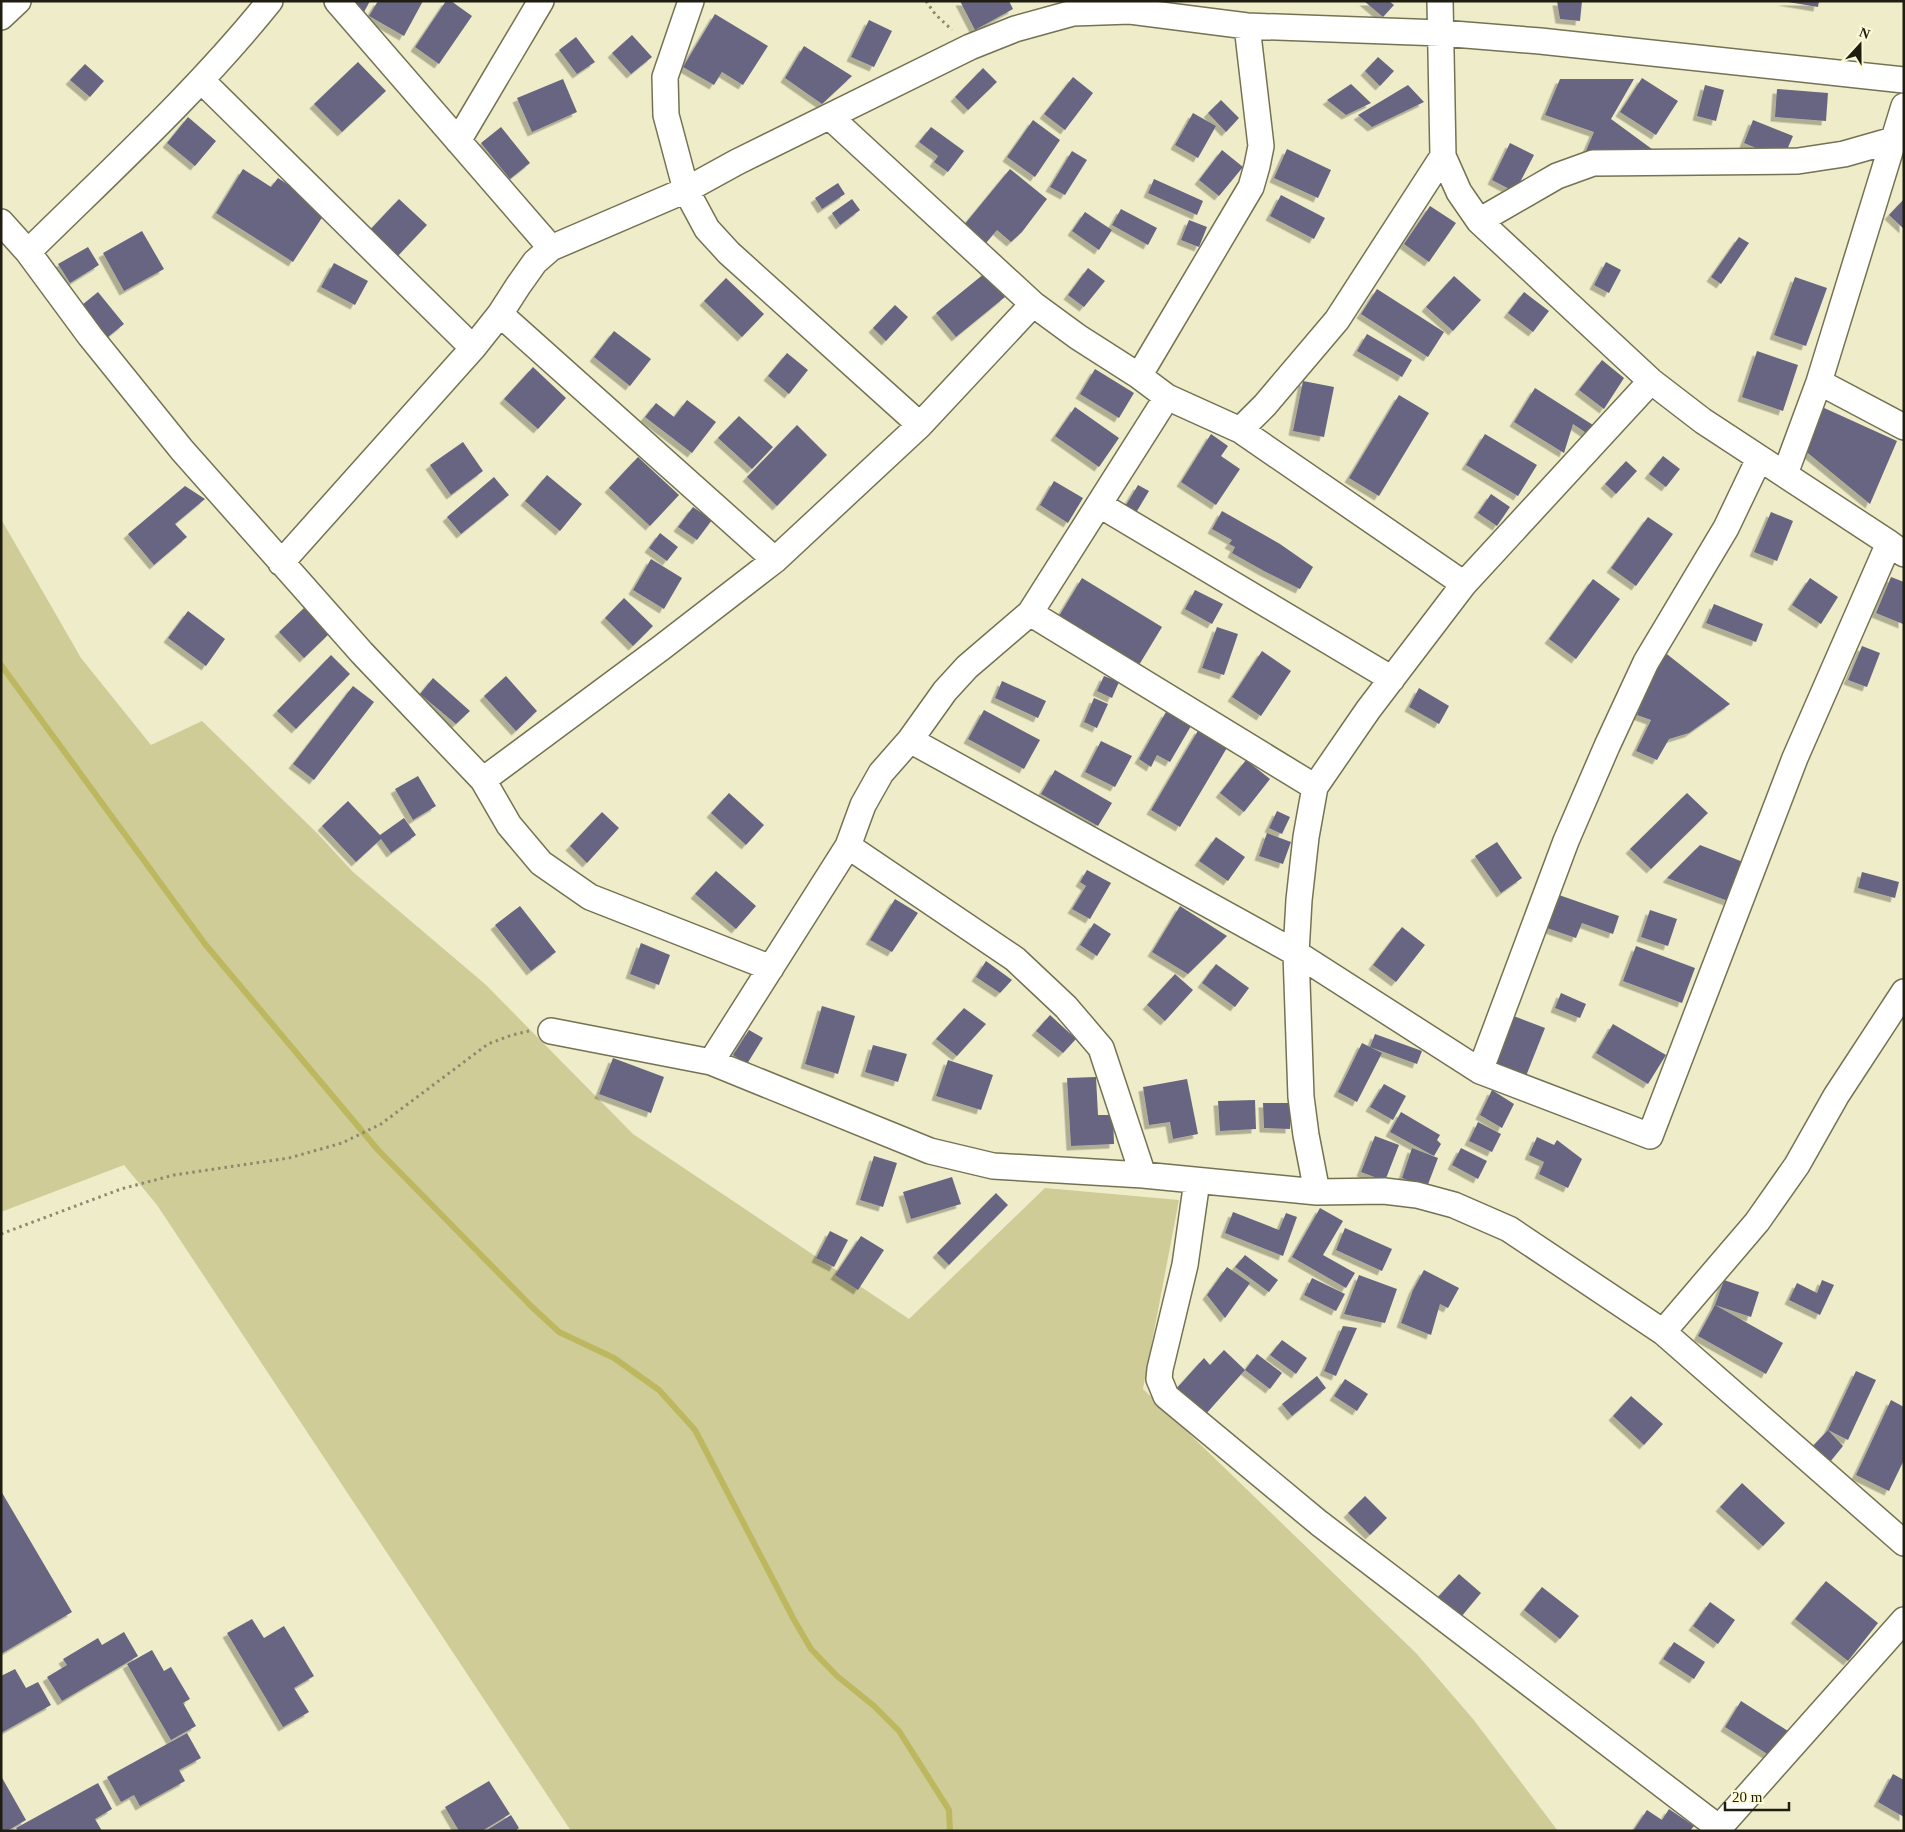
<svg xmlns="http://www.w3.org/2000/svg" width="1905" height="1832" font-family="'Times New Roman',serif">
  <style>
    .green { fill: #cfcc97 }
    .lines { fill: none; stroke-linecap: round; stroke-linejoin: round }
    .stream { stroke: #bdb760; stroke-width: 6 }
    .building { fill: #686583; filter: url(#shadow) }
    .street-casing { stroke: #747252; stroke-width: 28 }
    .path { stroke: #8b8970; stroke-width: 3; stroke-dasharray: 2.5 4; stroke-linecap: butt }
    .street { stroke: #fff; stroke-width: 25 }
  </style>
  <defs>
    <filter id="shadow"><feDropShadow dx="-4.5" dy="4.5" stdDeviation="0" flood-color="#0004"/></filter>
  </defs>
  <rect width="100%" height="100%" fill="#efedc9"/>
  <!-- green -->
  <path class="green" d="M1,519L81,658L151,745L202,721L319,835L353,872L485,984L633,1134L909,1319L1045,1188L1179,1200L1143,1389L1416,1653L1473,1719L1558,1831H571L157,1205L124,1165L1,1212Z"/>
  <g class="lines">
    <!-- stream -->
    <path class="stream" d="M1,665L205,944L378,1150L531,1306L559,1332L614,1358L659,1390L695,1430L793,1618L811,1649L837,1676L874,1706L899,1731L949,1810L950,1831"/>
  </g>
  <!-- building -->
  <path class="building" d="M345,1H370L364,12Z
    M378,1H423L404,36L369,16Z
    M446,1H451L472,16L439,64L415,47Z
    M960,1H1009L1013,9L975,30Z
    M1364,1H1389L1394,5L1383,17Z
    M1557,1H1582L1580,21L1560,19Z
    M1782,1H1819L1818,7Z
    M715,14L768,46L743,85L722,72L714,85L683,67Z
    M869,20L892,31L874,67L851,57Z
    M632,35L652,57L631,74L612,53Z
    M576,37L595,62L577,74L559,50Z
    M804,46L852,76L822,104L785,78Z
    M1378,57L1394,71L1380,86L1365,71Z
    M358,62L386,91L342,132L314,104Z
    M85,64L104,81L90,97L70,80Z
    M983,68L997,82L968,110L955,97Z
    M1073,77L1093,93L1065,130L1044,114Z
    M1642,78L1678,101L1656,135L1620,112Z
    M563,79L577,112L532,132L517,98Z
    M1560,79H1634L1611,119L1656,152L1583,158L1594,132L1545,115Z
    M1351,84L1371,103L1346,115L1327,100Z
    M1408,85L1424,102L1372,127L1358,115Z
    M1705,85L1724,90L1716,121L1697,116Z
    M1777,89L1828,93L1826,121L1775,117Z
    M1221,100L1239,118L1226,132L1208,113Z
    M1193,113L1216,126L1198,158L1175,145Z
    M188,117L216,141L195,166L167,143Z
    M1033,120L1060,140L1035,177L1007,157Z
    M1753,120L1793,136L1783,159L1744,143Z
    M501,127L530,163L510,179L481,143Z
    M931,127L964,151L948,172L934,162L938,156L919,142Z
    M1510,143L1534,155L1515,192L1492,180Z
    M1287,149L1331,170L1318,198L1274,178Z
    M1222,150L1243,167L1219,196L1199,180Z
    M1072,151L1087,160L1065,195L1050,187Z
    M243,169L271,187L278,178L327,210L293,262L216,213Z
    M1010,169L1047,199L1022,232L1011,242L997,230L986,243L964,225Z
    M1154,179L1203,201L1197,215L1148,193Z
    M838,183L845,194L822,209L815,198Z
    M1281,195L1325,218L1314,239L1270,216Z
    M399,199L427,225L395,259L367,233Z
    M852,199L860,210L840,225L832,213Z
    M1904,199V229L1889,215Z
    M1430,206L1456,223L1429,262L1404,244Z
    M1121,209L1157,228L1148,245L1112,225Z
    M1085,212L1112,230L1099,250L1072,231Z
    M1189,220L1207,227L1199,247L1181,240Z
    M142,231L164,269L124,291L103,253Z
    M1739,237L1749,243L1721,284L1711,277Z
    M88,247L99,265L70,283L58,264Z
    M1606,262L1621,270L1609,293L1594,285Z
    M334,263L368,281L355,305L321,287Z
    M1088,268L1105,281L1084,307L1068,295Z
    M985,273L1005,297L956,337L936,313Z
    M1454,276L1481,300L1453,331L1426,307Z
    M1795,277L1827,288L1806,346L1774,335Z
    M726,278L764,314L742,337L704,301Z
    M1377,289L1444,332L1428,357L1361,314Z
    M98,292L124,324L103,341L77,309Z
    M1524,292L1549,311L1533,332L1508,313Z
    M895,305L908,317L886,341L873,328Z
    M614,331L651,359L630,386L594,357Z
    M1367,334L1412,360L1402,377L1357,351Z
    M1757,351L1798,365L1783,411L1742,397Z
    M787,353L808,370L789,394L768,376Z
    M1602,360L1624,378L1604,409L1579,390Z
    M533,367L566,398L538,429L504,399Z
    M1095,369L1134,393L1119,418L1080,394Z
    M1303,381L1334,387L1324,437L1293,431Z
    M1535,388L1593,425L1588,434L1573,424L1564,453L1514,422Z
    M1399,395L1429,413L1379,496L1349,478Z
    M687,400L716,422L692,453L645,417L656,403L674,417Z
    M1075,407L1119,438L1099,467L1055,436Z
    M1822,407L1897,441L1870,504L1803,449Z
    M739,416L773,447L752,469L718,438Z
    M797,425L827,455L777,506L747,477Z
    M1211,434L1228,446L1221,456L1240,469L1216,505L1181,482Z
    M1485,434L1537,465L1518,496L1466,465Z
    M463,442L483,471L451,495L430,465Z
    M1663,456L1680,469L1666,487L1649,474Z
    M638,457L679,495L650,526L609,488Z
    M1626,461L1637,471L1616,494L1605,484Z
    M547,475L582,504L560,531L525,501Z
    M494,477L509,495L461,534L447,517Z
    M1054,481L1083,498L1068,523L1040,505Z
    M1138,485L1149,491L1134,516L1123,510Z
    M185,486L205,499L175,524L187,537L154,565L128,534Z
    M1491,494L1510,507L1497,526L1478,513Z
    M693,507L712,520L697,540L678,527Z
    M1222,511L1280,544L1313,567L1300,589L1264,571L1232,553L1235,547L1229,544L1232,540L1212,529Z
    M1771,512L1793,521L1777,561L1754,552Z
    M1648,517L1673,534L1636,586L1611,568Z
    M660,533L678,547L667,561L649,548Z
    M651,559L682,578L664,609L633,590Z
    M1891,577L1904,582L1903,624L1876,613Z
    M1082,578L1162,627L1139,665L1059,616Z
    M1810,578L1838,597L1821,624L1792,605Z
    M1593,579L1620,599L1576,659L1549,639Z
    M1195,590L1223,604L1212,624L1185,609Z
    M624,598L653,626L633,646L605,618Z
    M1714,604L1763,624L1756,642L1706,623Z
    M304,608L329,634L304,658L279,632Z
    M188,611L225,639L206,666L168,638Z
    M1217,627L1238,634L1224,675L1202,668Z
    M1862,646L1880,653L1867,687L1848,680Z
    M1262,651L1291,671L1261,716L1232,697Z
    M1663,651L1730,704L1689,733L1669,739L1657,760L1636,751L1651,720L1637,715Z
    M331,655L350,674L296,729L277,711Z
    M506,676L537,711L516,731L484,696Z
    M1104,676L1119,682L1112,698L1097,691Z
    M433,678L470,711L456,724L420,694Z
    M1002,681L1046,701L1038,718L995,698Z
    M353,686L374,702L314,780L293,764Z
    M1419,688L1449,706L1439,724L1409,707Z
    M1094,698L1108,704L1097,728L1084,722Z
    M984,710L1040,740L1024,769L968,739Z
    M1166,712L1191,726L1170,762L1157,755L1151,767L1139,759Z
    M1199,729L1228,746L1180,827L1151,810Z
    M1101,741L1132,756L1115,787L1085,772Z
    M1246,760L1270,779L1244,812L1220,793Z
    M1055,770L1112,803L1098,826L1041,794Z
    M418,776L436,806L413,820L395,789Z
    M729,793L764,825L746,845L711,813Z
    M1687,793L1708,813L1651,869L1630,849Z
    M348,801L380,835L404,818L416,835L391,853L381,839L356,862L322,826Z
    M1277,811L1290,817L1282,834L1269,828Z
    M602,812L619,828L587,863L570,846Z
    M1267,833L1291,842L1283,864L1259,856Z
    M1216,837L1245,857L1228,881L1199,861Z
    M1497,842L1522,878L1501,893L1475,856Z
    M1700,845L1743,862L1728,901L1667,878Z
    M1087,870L1111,883L1090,919L1072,909L1086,886L1080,882Z
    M716,871L756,906L736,929L695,894Z
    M1862,872L1899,882L1895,898L1858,888Z
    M1559,895L1619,916L1613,934L1582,923L1576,938L1547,928Z
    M895,899L918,913L892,952L870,940Z
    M520,906L556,952L531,971L495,925Z
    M1180,906L1227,936L1188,974L1152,952Z
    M1650,910L1677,919L1668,946L1641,937Z
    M1094,923L1111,934L1097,956L1080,945Z
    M1402,927L1425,945L1396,982L1373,965Z
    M641,943L670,955L659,985L630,974Z
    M1636,946L1695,968L1682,1003L1623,981Z
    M986,961L1012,980L1000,993L976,977Z
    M1216,964L1249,988L1235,1007L1202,983Z
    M1175,974L1193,990L1165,1021L1147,1005Z
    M1561,993L1586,1004L1580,1018L1555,1008Z
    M822,1006L855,1016L838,1074L805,1064Z
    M964,1008L986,1024L957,1056L936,1039Z
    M1050,1015L1076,1039L1063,1053L1036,1031Z
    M1511,1015L1545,1028L1526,1076L1493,1064Z
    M1613,1024L1666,1055L1648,1084L1596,1053Z
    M749,1030L763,1038L747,1064L733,1055Z
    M1375,1034L1422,1051L1417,1064L1370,1047L1382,1053L1357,1102L1338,1092L1362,1043L1370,1047Z
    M873,1045L907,1054L898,1082L865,1072Z
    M613,1058L664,1077L651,1113L599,1094Z
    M948,1060L993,1075L981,1110L936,1096Z
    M1096,1077L1098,1115H1113L1114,1144L1071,1146L1067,1078Z
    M1187,1079L1198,1134L1173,1139L1170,1122L1149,1125L1143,1087Z
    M1384,1084L1406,1096L1393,1120L1370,1107Z
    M1492,1090L1514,1104L1502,1128L1480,1115Z
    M1255,1100L1256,1129L1220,1131L1218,1101Z
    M1263,1103H1291L1290,1129L1264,1128Z
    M1401,1112L1440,1135L1437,1140L1441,1144L1434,1156L1390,1132Z
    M1478,1122L1501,1134L1492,1152L1469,1141Z
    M1375,1136L1399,1145L1385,1181L1361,1172Z
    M1537,1137L1554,1145L1557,1140L1582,1159L1568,1188L1539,1174L1544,1162L1529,1155Z
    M1412,1148L1438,1158L1427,1187L1402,1178Z
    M1461,1148L1487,1161L1478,1179L1452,1165Z
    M874,1156L897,1163L883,1207L860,1200Z
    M952,1177L961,1204L911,1219L903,1192Z
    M996,1193L1008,1205L949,1265L937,1253Z
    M1320,1208L1343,1221L1323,1255L1355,1273L1346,1288L1292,1257Z
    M1233,1212L1279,1230L1286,1213L1297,1217L1283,1256L1225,1233Z
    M1345,1228L1392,1249L1382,1271L1336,1250Z
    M830,1231L848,1240L834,1267L816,1258Z
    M861,1236L884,1250L858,1290L835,1275Z
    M1245,1255L1278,1280L1269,1292L1235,1267Z
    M1227,1267L1250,1283L1225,1318L1207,1295Z
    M1424,1270L1459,1288L1448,1308L1440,1304L1431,1335L1401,1323L1413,1290Z
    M1359,1275L1397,1289L1385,1323L1344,1314Z
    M1312,1278L1345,1294L1336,1311L1304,1295Z
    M1724,1280L1759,1292L1751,1317L1715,1305Z
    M1822,1280L1834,1285L1820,1315L1789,1300L1797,1283L1817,1293Z
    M1715,1305L1783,1343L1766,1374L1698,1336Z
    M1343,1326L1357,1328L1336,1376L1324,1371Z
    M1282,1340L1307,1358L1296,1374L1270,1355Z
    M1224,1350L1245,1370L1205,1415L1176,1389L1204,1358L1210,1365Z
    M1257,1354L1282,1373L1270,1389L1245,1370Z
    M1856,1371L1876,1380L1848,1440L1828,1430Z
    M1317,1376L1326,1388L1292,1416L1282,1404Z
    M1345,1379L1368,1394L1357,1411L1334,1396Z
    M1631,1396L1663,1424L1644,1445L1613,1416Z
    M1891,1400L1904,1407V1460L1889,1491L1856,1475Z
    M1828,1430L1843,1446L1830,1462L1812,1447Z
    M1742,1483L1785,1523L1763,1546L1720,1507Z
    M1,1491L72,1612L1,1654L2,1601Z
    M1365,1496L1387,1518L1370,1535L1348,1513Z
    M1459,1574L1481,1593L1461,1617L1438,1597Z
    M1826,1581L1878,1623L1848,1661L1795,1619Z
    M1542,1587L1579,1616L1560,1639L1524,1610Z
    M1710,1602L1735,1620L1718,1644L1693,1626Z
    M252,1619L264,1638L284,1626L314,1676L294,1688L309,1712L283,1727L227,1633Z
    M124,1632L138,1656L62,1701L47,1677L67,1665L63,1659L98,1638L102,1645Z
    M1674,1642L1705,1662L1694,1679L1663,1659Z
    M152,1650L164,1671L171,1667L190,1699L183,1703L196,1726L171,1740L127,1664Z
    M15,1669L26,1688L38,1682L51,1705L1,1733V1676Z
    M1741,1701L1788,1731L1772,1757L1725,1727Z
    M187,1733L201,1758L179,1770L185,1781L140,1806L134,1795L121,1802L107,1777Z
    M1893,1774L1904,1780V1817L1878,1802Z
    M1,1776L26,1820L7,1831H1Z
    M489,1781L510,1814L482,1831H459L445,1807Z
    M98,1783L112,1809L95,1819L102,1831H18L16,1828Z
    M1669,1809L1694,1826L1690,1831H1633L1647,1810L1662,1820Z
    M511,1815L519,1828L515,1831H485Z"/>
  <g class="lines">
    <defs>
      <path id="street" d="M337,1L551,248
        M691,1L665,77L666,115L686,190L707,229L729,253L920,425
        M1440,1L1443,156L1459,192L1479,221L1651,381L1703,421L1889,543L1904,554
        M1,17L18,1
        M201,80L473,348
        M830,117L1033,304L1078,337L1139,376L1167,397L1240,430L1464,584
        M458,141L541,1
        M1479,221L1557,176L1593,163L1798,161L1844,154L1893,140
        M1,222L28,252L90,336L182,450L362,653L483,780L509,825L541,863L590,897L771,968
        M28,252C110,171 197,92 270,1
        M500,314L775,560
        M1139,376L1251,187L1257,166L1261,146L1247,26
        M1819,382L1904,427
        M1240,430L1265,405L1337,320L1443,156
        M1785,474L1819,382L1904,106
        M1100,505L1392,679
        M281,563L473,348L500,314L518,286L535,262L551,248L686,190L737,162L970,47L1015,29L1073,13L1130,11L1247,26L1441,33L1540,41L1904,80
        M1030,613L1315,787
        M910,740L1296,953L1480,1071L1650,1136L1795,758L1889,543
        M483,780L661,648L775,560L920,425L1033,304
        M848,846L1015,959L1066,1007L1101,1048L1143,1175
        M551,1031L711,1062L930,1151L993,1166L1143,1175L1317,1192L1384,1191L1417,1195L1454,1205L1509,1229L1663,1332L1904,1543
        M711,1062L848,846L863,805L881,773L910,740L945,691L967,667L1030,613L1167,397
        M1480,1071L1566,841L1607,746L1646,662L1726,528L1759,459
        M1197,1181L1185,1265L1160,1369L1159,1379L1166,1396L1319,1523L1719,1828L1904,1620
        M1317,1192L1306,1135L1301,1097L1296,953L1299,900L1306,837L1315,787L1368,710L1464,584L1651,381
        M1663,1332L1757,1222L1797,1165L1836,1096L1904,992"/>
    </defs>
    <!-- street casing -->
    <use href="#street" class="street-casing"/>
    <!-- path -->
    <path class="path" d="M926,1L935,14L952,30
      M1,1234L121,1189L174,1175L289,1158L342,1143L381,1124L488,1044L512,1035L529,1031"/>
    <!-- street -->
    <use href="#street" class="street"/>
  </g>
  <!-- border -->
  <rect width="1905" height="1832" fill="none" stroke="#1e1d10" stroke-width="5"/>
  <!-- north arrow -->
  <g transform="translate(1860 45) rotate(21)" stroke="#fcfad6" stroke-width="4" paint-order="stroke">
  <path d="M0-4L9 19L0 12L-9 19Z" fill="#1e1d10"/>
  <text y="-8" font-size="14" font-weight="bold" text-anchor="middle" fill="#1e1d10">N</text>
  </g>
  <!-- scale -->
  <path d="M1725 1802v8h64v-8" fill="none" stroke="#1e1d10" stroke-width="2.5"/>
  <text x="1732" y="1802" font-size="15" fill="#1e1d10" stroke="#fcfad6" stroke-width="4" paint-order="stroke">20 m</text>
</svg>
